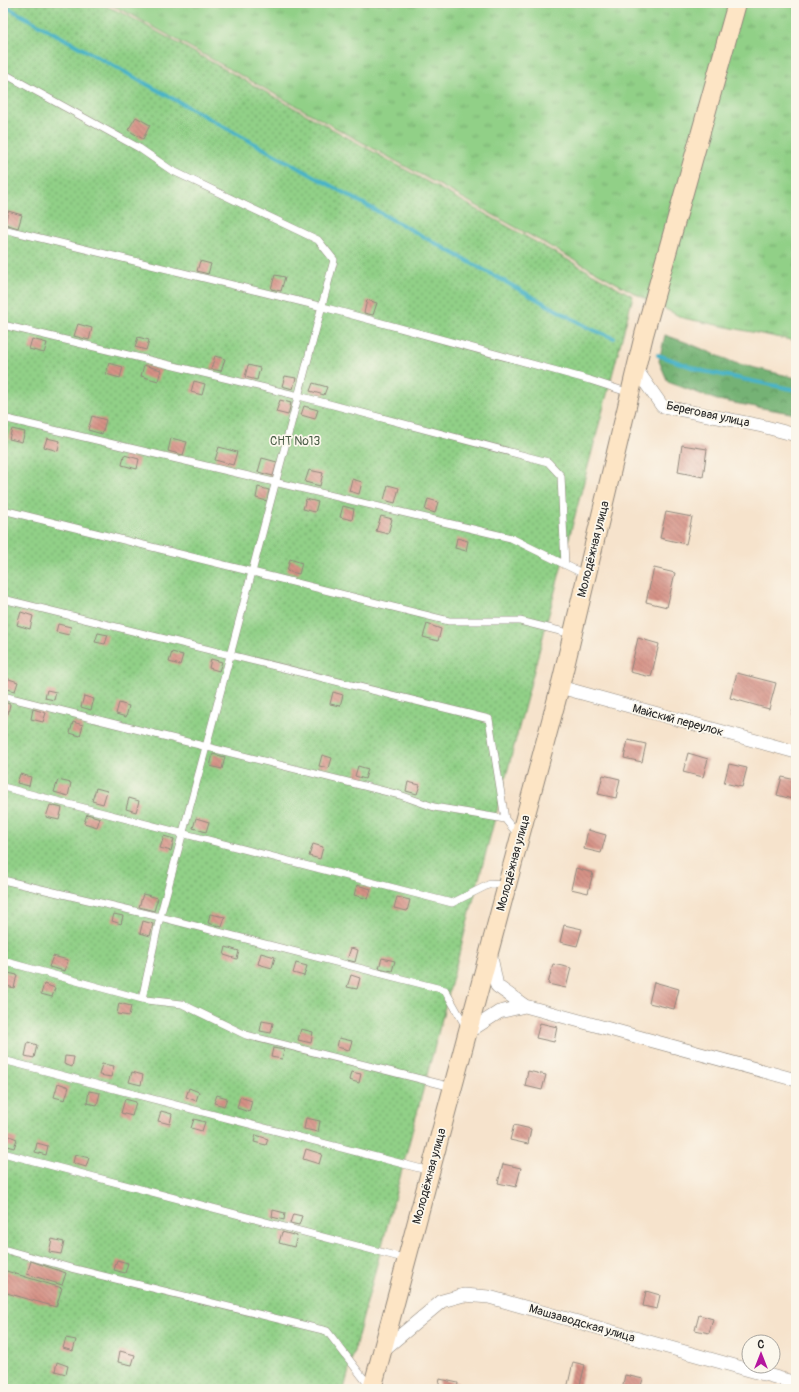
<svg xmlns="http://www.w3.org/2000/svg" width="799" height="1392" font-family="Pangolin,sans-serif">
  <style>
    .grass { fill: url(#grass-tufts); stroke: #5e7e59 }
    .forest { fill: url(#forest-crowns); stroke: #506e50 }
    .park { fill: url(#park-dots); stroke: #5e7e59 }
    .lines { fill: none; stroke-linecap: round; stroke-linejoin: round }
    .stream { stroke: #49b3c8; stroke-width: 4 }
    .building { fill: url(#building-back-hatch) }
    .lane-casing { stroke: #90877c; stroke-width: 8 }
    .street-casing { stroke: #90877c; stroke-width: 14 }
    .secondary-casing { stroke: #90877c; stroke-width: 20 }
    .lane { stroke: #fff; stroke-width: 7 }
    .street { stroke: #fff; stroke-width: 13 }
    .secondary { stroke: #fde5c5; stroke-width: 18 }
    .labels { text-anchor: middle; stroke-width: 3.5; stroke-linejoin: round; paint-order: stroke }
    .street-label { font-size: 12px; fill: #2b2b2b; stroke: #fbf7ec }
    .park-label { font-size: 12px; fill: #4a5d47; stroke: #fbf7ec }
  </style>
  <defs>
    <pattern id="grass-tufts" width="24" height="20" patternUnits="userSpaceOnUse"><rect width="24" height="20" fill="#91d087"/><path d="M3 7l-1-3M5 7V3M7 7l1-3M15 17l-1-3M17 17v-4M19 17l1-3" fill="none" stroke="#77a96f"/></pattern>
    <pattern id="forest-crowns" width="20" height="18" patternUnits="userSpaceOnUse"><rect width="20" height="18" fill="#74b274"/><path d="M2 6a3 3 0 1 1 6 0M12 15a3 3 0 1 1 6 0" fill="none" stroke="#5f915f"/></pattern>
    <pattern id="park-dots" width="8" height="8" patternUnits="userSpaceOnUse"><rect width="8" height="8" fill="#91d087"/><path d="M2 2h.1M6 6h.1" fill="none" stroke="#77a96f" stroke-width="1.8" stroke-linecap="round"/></pattern>
    <pattern id="building-back-hatch" width="6" height="6" patternUnits="userSpaceOnUse"><rect width="6" height="6" fill="#d69286"/><path d="M-1 5l2 2M0 0l6 6M5-1l2 2" fill="none" stroke="#ae776e"/></pattern>
  </defs>
  <rect width="100%" height="100%" fill="#fbf7ec"/>
  <filter id="ink" filterUnits="userSpaceOnUse"><feTurbulence type="fractalNoise" baseFrequency=".025" numOctaves="2"/><feDisplacementMap in="SourceGraphic" scale="8" xChannelSelector="R" yChannelSelector="G"/><feConvolveMatrix kernelMatrix="1 2 1 2 8 2 1 2 1" color-interpolation-filters="sRGB"/></filter>
  <filter id="wash" filterUnits="userSpaceOnUse"><feTurbulence type="fractalNoise" baseFrequency=".012" numOctaves="4" result="noise"/><feDisplacementMap in="SourceGraphic" scale="16" xChannelSelector="R" yChannelSelector="G"/><feGaussianBlur stdDeviation="0.9" result="paint"/><feColorMatrix in="noise" values="0 0 0 0 0 0 0 0 0 0 0 0 0 0 0 0 0 1.4 0 .05"/><feComposite in="paint" operator="in"/></filter>
  <g filter="url(#wash)">
    <rect width="100%" height="100%" fill="#f6e3cc"/>
    <!-- grass -->
    <path class="grass" d="M107,3H796V341L683,318L636,294L130,14Z"/>
    <!-- forest -->
    <path class="forest" d="M665,335L688,343L735,363L796,378V414L717,400L668,382L659,361Z"/>
    <!-- park -->
    <path class="park" d="M3,3H99L127,15L633,296L344,1389H3Z"/>
    <g class="lines">
      <!-- stream -->
      <path class="stream" d="M3,5L591,329L614,338
        M658,355L703,371L796,390"/>
    </g>
    <g id="blocks">
      <!-- building -->
      <path class="building" d="M136,117L150,125L143,139L128,130Z
        M8,211L22,215L18,228L5,224Z
        M200,261L211,264L208,274L197,271Z
        M275,275L285,277L281,291L271,289Z
        M367,300L377,303L373,315L364,313Z
        M78,324L92,328L89,340L74,336Z
        M138,337L149,340L146,350L135,347Z
        M32,339L47,343L44,353L29,349Z
        M215,356L225,359L221,371L211,369Z
        M109,363L123,367L120,378L106,374Z
        M144,365L161,370L158,381L141,376Z
        M248,365L260,368L257,380L245,377Z
        M285,376L296,378L293,389L282,386Z
        M194,381L205,384L202,395L191,392Z
        M313,383L327,387L324,395L310,391Z
        M280,400L291,403L288,415L276,412Z
        M304,406L318,410L315,419L301,415Z
        M92,416L106,420L102,434L88,430Z
        M12,429L25,432L22,442L9,439Z
        M47,438L60,441L58,451L44,447Z
        M171,438L187,442L183,455L168,451Z
        M682,445L707,449L703,477L678,472Z
        M219,447L237,452L233,465L215,460Z
        M124,455L139,459L137,469L122,465Z
        M262,458L277,462L273,476L258,472Z
        M309,470L323,473L320,486L305,482Z
        M352,479L362,482L359,494L349,491Z
        M388,485L399,488L395,503L384,500Z
        M258,487L269,490L267,501L256,498Z
        M306,499L318,502L315,512L303,509Z
        M428,499L438,502L435,513L425,510Z
        M343,506L354,509L352,520L340,517Z
        M666,512L692,517L686,544L660,538Z
        M381,516L392,519L388,534L376,531Z
        M457,538L468,541L466,551L455,548Z
        M290,559L302,563L299,574L287,571Z
        M654,568L675,573L667,607L646,602Z
        M21,612L33,616L30,629L17,625Z
        M58,624L71,627L69,635L56,632Z
        M427,624L441,629L438,641L423,637Z
        M98,633L108,635L105,644L95,642Z
        M638,638L659,644L651,677L630,672Z
        M172,652L183,655L180,665L169,662Z
        M211,659L222,662L219,671L209,668Z
        M737,673L776,683L769,709L730,698Z
        M6,678L18,682L15,691L3,688Z
        M47,690L56,692L54,700L45,698Z
        M333,692L343,695L340,706L330,704Z
        M84,696L94,699L91,710L81,707Z
        M796,701V715L792,714Z
        M3,702L10,704L8,714L3,713Z
        M119,703L129,706L126,717L116,714Z
        M33,709L46,713L43,722L31,719Z
        M73,722L83,725L80,736L70,733Z
        M628,740L646,744L642,762L624,758Z
        M688,753L708,759L703,777L683,772Z
        M213,754L225,757L222,769L210,766Z
        M322,755L332,758L329,768L319,766Z
        M729,764L747,768L742,787L724,783Z
        M358,766L368,769L365,779L355,776Z
        M20,774L31,777L29,786L17,783Z
        M603,775L620,779L616,798L598,794Z
        M782,777L796,780V800L777,795Z
        M58,780L71,783L68,796L54,792Z
        M408,782L420,785L417,794L406,791Z
        M96,788L107,791L103,804L92,801Z
        M129,798L139,801L136,812L126,809Z
        M50,805L62,808L59,820L46,817Z
        M87,814L100,818L97,827L84,823Z
        M196,818L209,822L206,832L193,828Z
        M588,830L606,835L601,853L584,849Z
        M164,836L174,839L171,851L160,848Z
        M313,844L323,847L320,859L309,856Z
        M576,868L593,873L588,893L571,889Z
        M357,885L371,889L368,899L354,895Z
        M143,894L158,898L154,911L139,907Z
        M397,897L410,900L407,911L394,908Z
        M114,914L123,916L121,924L112,921Z
        M210,914L225,917L222,927L208,923Z
        M143,921L153,924L150,936L140,933Z
        M564,925L582,929L577,946L560,942Z
        M226,947L239,951L237,959L224,955Z
        M351,948L358,950L355,962L347,960Z
        M261,953L275,957L272,968L258,964Z
        M53,956L68,960L65,971L49,967Z
        M382,958L395,961L392,971L379,968Z
        M296,963L307,966L304,976L293,973Z
        M553,964L571,968L566,988L548,984Z
        M4,972L17,975L14,988L3,985Z
        M351,975L360,978L357,989L347,987Z
        M654,982L679,989L674,1009L649,1003Z
        M44,984L55,988L52,997L41,994Z
        M119,1003L131,1006L129,1016L117,1014Z
        M262,1021L273,1023L271,1033L260,1031Z
        M540,1023L557,1027L554,1042L536,1038Z
        M301,1029L313,1032L311,1043L298,1040Z
        M339,1038L352,1041L349,1050L337,1047Z
        M28,1042L37,1045L34,1058L25,1056Z
        M273,1048L284,1050L282,1059L271,1057Z
        M65,1056L74,1057L72,1067L64,1064Z
        M102,1064L114,1066L111,1077L99,1075Z
        M528,1071L546,1075L542,1090L525,1086Z
        M132,1072L143,1075L141,1085L129,1082Z
        M351,1072L361,1074L359,1083L349,1080Z
        M58,1083L69,1087L65,1100L54,1097Z
        M189,1088L199,1092L196,1101L186,1097Z
        M89,1091L100,1093L97,1105L87,1103Z
        M217,1095L227,1098L224,1106L214,1103Z
        M240,1097L252,1101L249,1112L237,1108Z
        M125,1099L136,1102L132,1116L121,1113Z
        M161,1111L172,1114L170,1124L158,1121Z
        M306,1118L320,1121L318,1132L304,1129Z
        M194,1119L205,1122L202,1131L191,1128Z
        M514,1125L531,1129L528,1144L510,1140Z
        M7,1135L17,1139L14,1148L3,1145Z
        M256,1135L268,1139L266,1145L254,1142Z
        M37,1143L48,1146L46,1155L35,1152Z
        M306,1149L322,1154L319,1164L303,1159Z
        M75,1154L89,1158L86,1167L73,1163Z
        M503,1164L521,1168L516,1187L498,1183Z
        M273,1210L285,1213L284,1220L272,1217Z
        M293,1214L302,1216L299,1225L290,1223Z
        M282,1232L297,1236L294,1247L279,1243Z
        M52,1239L64,1242L61,1254L49,1252Z
        M117,1260L128,1263L125,1273L114,1270Z
        M31,1261L66,1273L62,1285L27,1274Z
        M3,1270L62,1288L56,1307L3,1292Z
        M646,1291L660,1295L657,1309L643,1306Z
        M699,1315L713,1319L709,1333L695,1330Z
        M66,1338L76,1340L73,1351L63,1348Z
        M120,1351L135,1355L132,1365L118,1362Z
        M57,1362L68,1366L66,1374L55,1371Z
        M573,1362L585,1365L579,1389H567Z
        M625,1375L643,1379L640,1389H622Z
        M440,1379L458,1383L457,1389H438Z"/>
    </g>
  </g>
  <g filter="url(#ink)">
    <use href="#blocks" fill-opacity="0" stroke="#90877c" stroke-width="1"/>
    <g class="lines">
      <defs>
        <path id="lane" d="M3,73L139,148L171,170L318,240L334,260L206,747L160,917L142,999
          M3,229L323,307L590,380L630,393
          M3,325L299,396L548,462L561,476L565,565
          M3,418L511,538L586,575
          M3,510L449,621H520L572,634
          M3,599L489,719L505,819L519,836
          M3,696L400,795L434,807L505,819
          M3,787L452,903L490,884L506,885
          M3,880L160,917L445,990L466,1027
          M3,961L146,1000L182,1004L246,1035L452,1087
          M3,1060L430,1171
          M3,1153L407,1259
          M3,1249L71,1268L327,1331L371,1388"/>
        <path id="street" d="M636,369L662,406L762,426L796,435
          M560,687L796,752
          M490,952L497,986L525,1006L796,1080
          M468,1032L499,1012L525,1006
          M382,1351L442,1301L464,1295L489,1297L796,1383"/>
        <path id="secondary" d="M372,1389L560,687L644,335L737,3"/>
      </defs>
      <!-- lane casing -->
      <use href="#lane" class="lane-casing"/>
      <!-- street casing -->
      <use href="#street" class="street-casing"/>
      <!-- secondary casing -->
      <use href="#secondary" class="secondary-casing"/>
      <!-- lane -->
      <use href="#lane" class="lane"/>
      <!-- street -->
      <use href="#street" class="street"/>
      <!-- secondary -->
      <use href="#secondary" class="secondary"/>
    </g>
  </g>
  <g class="labels">
    <!-- street labels -->
    <g class="street-label">
      <text transform="translate(708 414) rotate(12)" y="4">Береговая улица</text>
      <text transform="translate(593 549) rotate(-76)" y="4">Молодёжная улица</text>
      <text transform="translate(678 720) rotate(15)" y="4">Майский переулок</text>
      <text transform="translate(513 863) rotate(-75)" y="4">Молодёжная улица</text>
      <text transform="translate(429 1176) rotate(-75)" y="4">Молодёжная улица</text>
      <text transform="translate(582 1323) rotate(16)" y="4">Машзаводская улица</text>
    </g>
    <!-- park labels -->
    <g class="park-label">
      <text x="295" y="445">СНТ №13</text>
    </g>
  </g>
  <!-- margin -->
  <rect width="799" height="1392" fill="none" stroke="#fbf7ec" stroke-width="16"/>
  <!-- north arrow -->
  <g transform="translate(761 1354)"><circle r="19" fill="#fbf7ec" stroke="#a8a59f"/>
  <path d="M0-3L7 15L0 10L-7 15Z" fill="#b5179e"/>
  <text y="-6" font-size="11" font-weight="bold" text-anchor="middle" fill="#2b2b2b">С</text>
  </g>
</svg>
